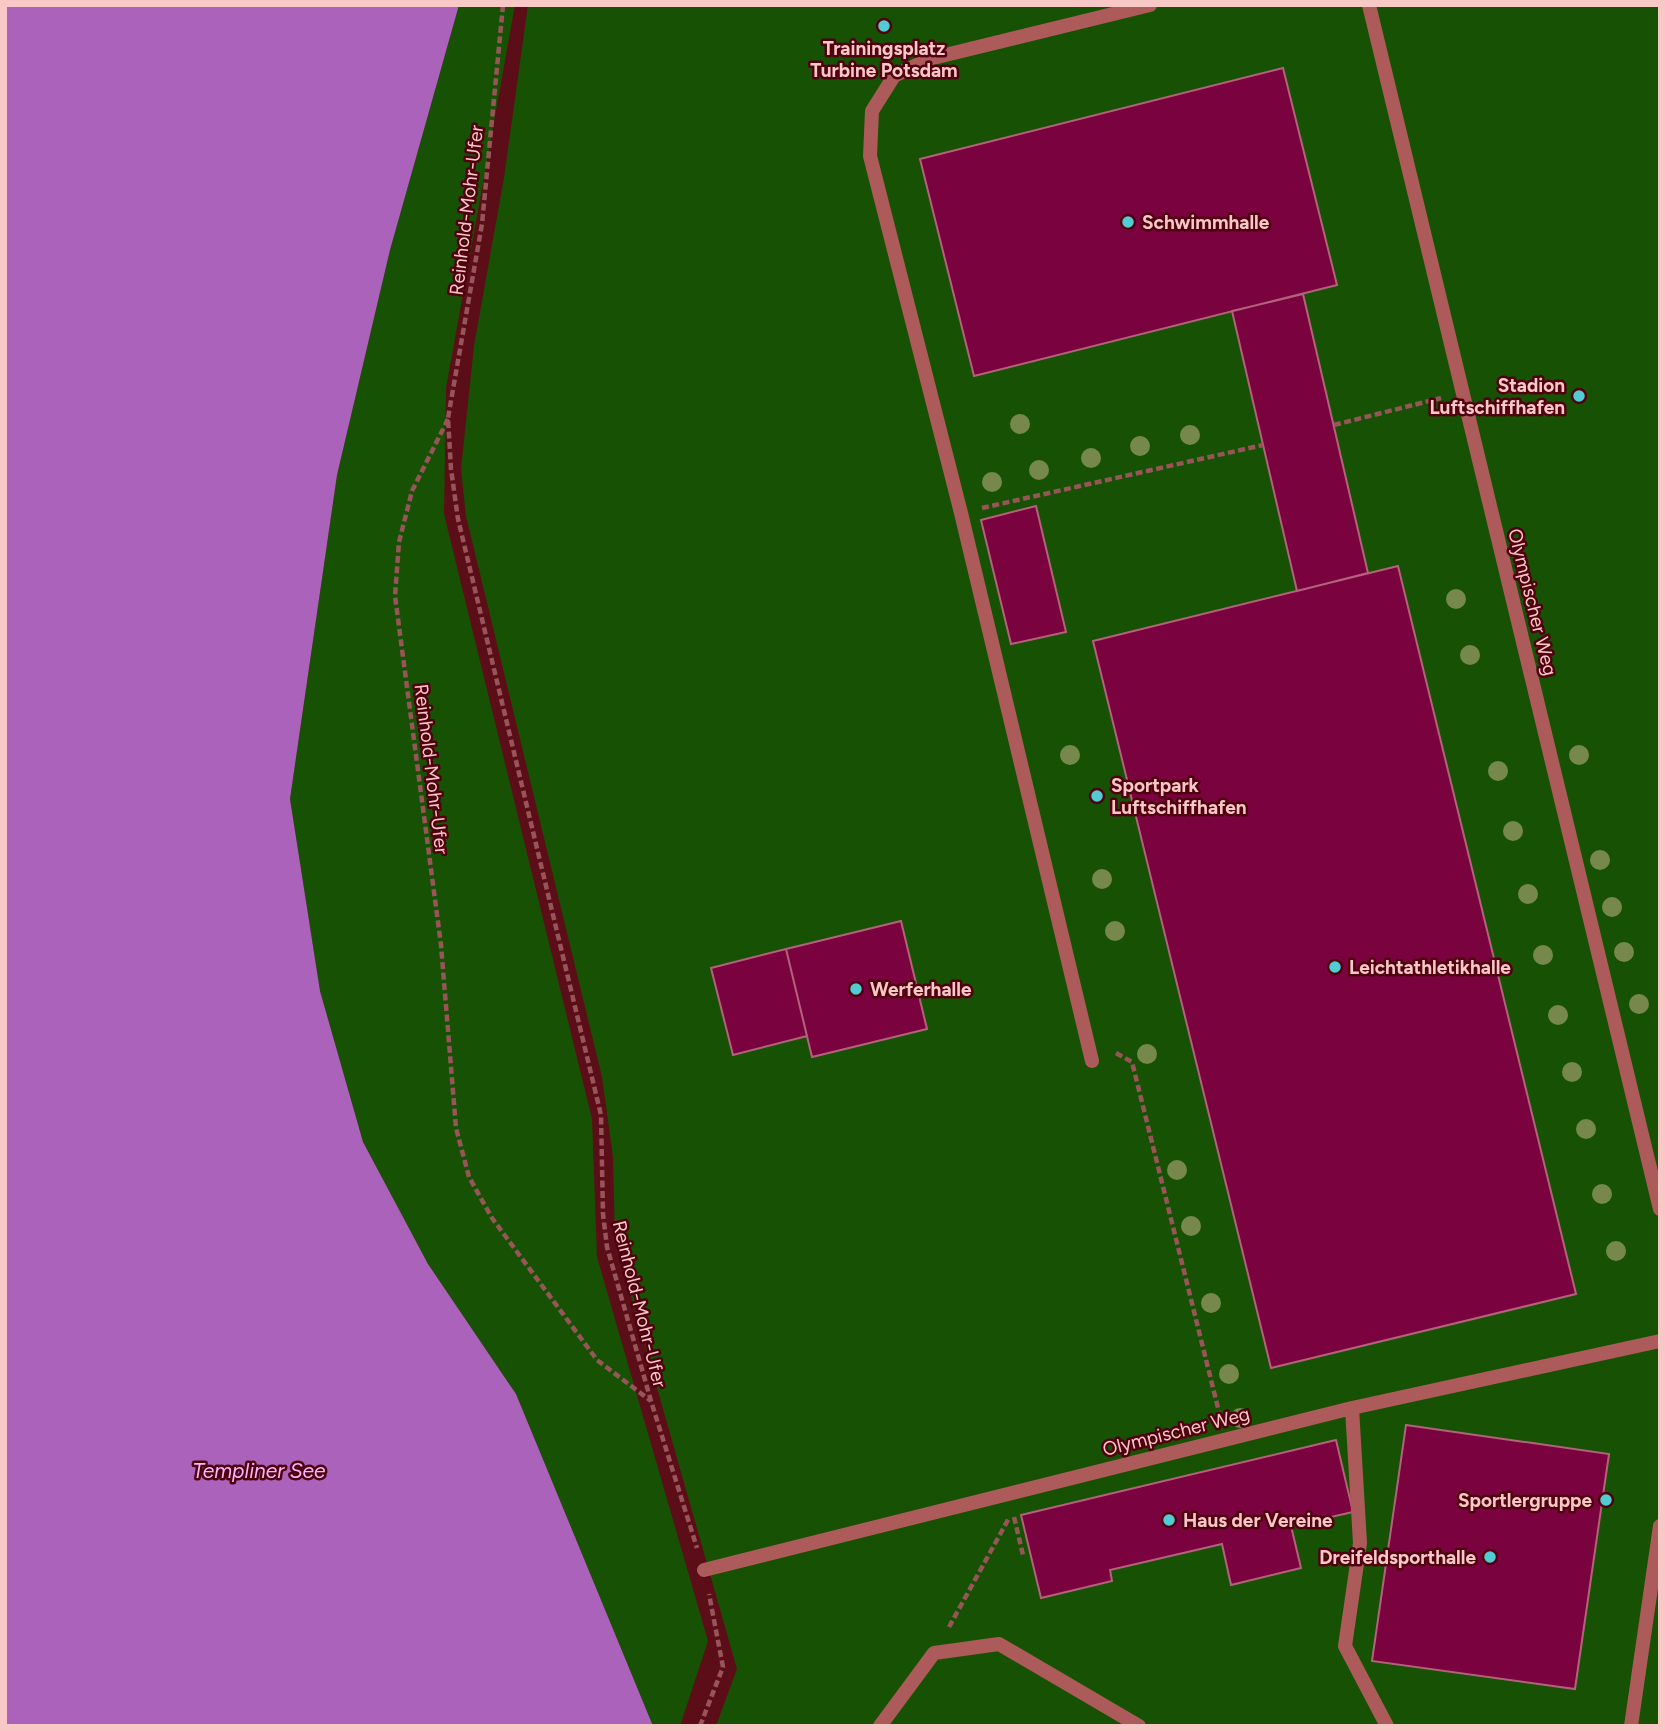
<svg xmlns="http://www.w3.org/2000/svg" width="1665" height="1731" font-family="Figtree,sans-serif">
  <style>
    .green { fill: #175204 }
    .water { fill: #ab62bb }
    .building { fill: #7a023e; stroke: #b3627c; stroke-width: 2 }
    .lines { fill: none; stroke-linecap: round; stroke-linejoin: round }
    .path { stroke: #97555a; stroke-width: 4.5; stroke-dasharray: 7 3.5; stroke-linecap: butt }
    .service { stroke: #ad5a5b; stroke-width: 14 }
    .minor { stroke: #ad5a5b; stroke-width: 14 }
    .tree { fill: #76884c }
    .poi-dot { fill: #51ccd2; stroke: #50000f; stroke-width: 2.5 }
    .labels { text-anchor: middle; stroke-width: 5; stroke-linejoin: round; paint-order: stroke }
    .poi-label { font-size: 19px; font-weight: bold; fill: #f8c8c7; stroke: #50000f; text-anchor: start }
    .street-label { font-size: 19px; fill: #f8c8c7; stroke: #50000f }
    .water-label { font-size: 21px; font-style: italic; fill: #f0b9fd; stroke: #50000f }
  </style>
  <rect width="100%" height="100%" fill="#5c0e18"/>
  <!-- green -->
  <path class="green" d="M459,5H515L446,388L444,514L592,1119L597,1257L708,1641L680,1726H653L516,1394L428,1264L363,1142L320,991L290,799L337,475L390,250Z
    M528,5H1660V1726H716L737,1669L615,1240L613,1157L602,1077L466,516L461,469L474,346L504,178Z"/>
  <!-- water -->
  <path class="water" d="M5,5H459L390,250L337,475L290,799L320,991L363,1142L428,1264L516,1394L653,1726H5Z"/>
  <!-- building -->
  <path class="building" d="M1283,68L1337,285L974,376L920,159Z
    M1303,294L1368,573L1297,591L1232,311Z
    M1036,506L1066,632L1011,644L981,520Z
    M1398,566L1576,1294L1271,1368L1093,641Z
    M901,921L927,1029L812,1057L786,949Z
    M786,949L807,1036L733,1055L711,968Z
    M1406,1425L1609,1454L1575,1689L1372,1661Z
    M1336,1440L1353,1512L1291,1526L1301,1568L1231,1585L1222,1544L1110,1570L1112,1581L1041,1598L1021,1515Z"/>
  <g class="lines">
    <!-- path -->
    <path class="path" d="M503,5L482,224L448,418L451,469L458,519L601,1115L603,1214L607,1247L651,1401L697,1548
      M448,419L412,491L399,542L395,596L441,945L456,1128L469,1177L492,1218L597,1360L651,1401
      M1334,425L1441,398
      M982,508L1263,445
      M1116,1053L1132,1062L1220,1416
      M1014,1517L1023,1555
      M949,1627L1009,1518
      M700,1726L723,1667L709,1594"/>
    <!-- service -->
    <path class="service" d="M1369,5L1660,1209
      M1092,1061L961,513L870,156L872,111L894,76L929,59L1150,5
      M1352,1408L1360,1543L1345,1646L1387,1726
      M704,1570L1352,1408L1660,1341
      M880,1726L934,1653L999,1644L1139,1726"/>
    <!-- minor -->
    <path class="minor" d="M1631,1726L1660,1526"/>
  </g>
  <!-- trees -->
  <g class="tree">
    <circle cx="1020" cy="424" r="10"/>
    <circle cx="1190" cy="435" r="10"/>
    <circle cx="1140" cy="446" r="10"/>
    <circle cx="1091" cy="458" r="10"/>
    <circle cx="1039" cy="470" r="10"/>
    <circle cx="992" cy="482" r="10"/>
    <circle cx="1456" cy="599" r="10"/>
    <circle cx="1470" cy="655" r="10"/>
    <circle cx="1070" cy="755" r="10"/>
    <circle cx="1579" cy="755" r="10"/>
    <circle cx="1498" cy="771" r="10"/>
    <circle cx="1513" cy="831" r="10"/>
    <circle cx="1600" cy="860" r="10"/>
    <circle cx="1102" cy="879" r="10"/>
    <circle cx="1528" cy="894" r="10"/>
    <circle cx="1612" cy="907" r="10"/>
    <circle cx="1115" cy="931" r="10"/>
    <circle cx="1624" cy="952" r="10"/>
    <circle cx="1543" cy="955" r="10"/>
    <circle cx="1639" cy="1004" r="10"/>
    <circle cx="1558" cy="1015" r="10"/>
    <circle cx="1147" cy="1054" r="10"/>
    <circle cx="1572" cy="1072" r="10"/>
    <circle cx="1586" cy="1129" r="10"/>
    <circle cx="1177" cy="1170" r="10"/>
    <circle cx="1602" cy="1194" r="10"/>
    <circle cx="1191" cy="1226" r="10"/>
    <circle cx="1616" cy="1251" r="10"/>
    <circle cx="1211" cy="1303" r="10"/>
    <circle cx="1229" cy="1374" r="10"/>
    <circle cx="1240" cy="1418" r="10"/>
  </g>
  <!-- markers -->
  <g class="poi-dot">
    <circle cx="884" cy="26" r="7"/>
    <circle cx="1128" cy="222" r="7"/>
    <circle cx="1579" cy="396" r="7"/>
    <circle cx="1097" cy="796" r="7"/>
    <circle cx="1335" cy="967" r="7"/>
    <circle cx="856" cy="989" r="7"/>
    <circle cx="1606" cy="1500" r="7"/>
    <circle cx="1169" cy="1520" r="7"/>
    <circle cx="1490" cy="1557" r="7"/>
  </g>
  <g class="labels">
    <!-- poi labels -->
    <g class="poi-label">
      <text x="884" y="55" text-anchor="middle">Trainingsplatz<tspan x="884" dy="22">Turbine Potsdam</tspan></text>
      <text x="1142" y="229">Schwimmhalle</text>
      <text x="1565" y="392" text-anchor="end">Stadion<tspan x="1565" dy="22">Luftschiffhafen</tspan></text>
      <text x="1111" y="792">Sportpark<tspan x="1111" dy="22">Luftschiffhafen</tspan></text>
      <text x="1349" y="974">Leichtathletikhalle</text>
      <text x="870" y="996">Werferhalle</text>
      <text x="1592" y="1507" text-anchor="end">Sportlergruppe</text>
      <text x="1183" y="1527">Haus der Vereine</text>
      <text x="1476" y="1564" text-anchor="end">Dreifeldsporthalle</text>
    </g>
    <!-- street labels -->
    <g class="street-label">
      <text transform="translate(466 210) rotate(-83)" y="7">Reinhold-Mohr-Ufer</text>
      <text transform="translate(1533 602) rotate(76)" y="7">Olympischer Weg</text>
      <text transform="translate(432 769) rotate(83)" y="7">Reinhold-Mohr-Ufer</text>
      <text transform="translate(640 1304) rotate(76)" y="7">Reinhold-Mohr-Ufer</text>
      <text transform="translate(1176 1431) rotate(-14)" y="7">Olympischer Weg</text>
    </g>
    <!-- water labels -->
    <g class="water-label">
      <text x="259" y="1478">Templiner See</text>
    </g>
  </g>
  <!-- border -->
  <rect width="1665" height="1731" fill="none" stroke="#f8c8c7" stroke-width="14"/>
</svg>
